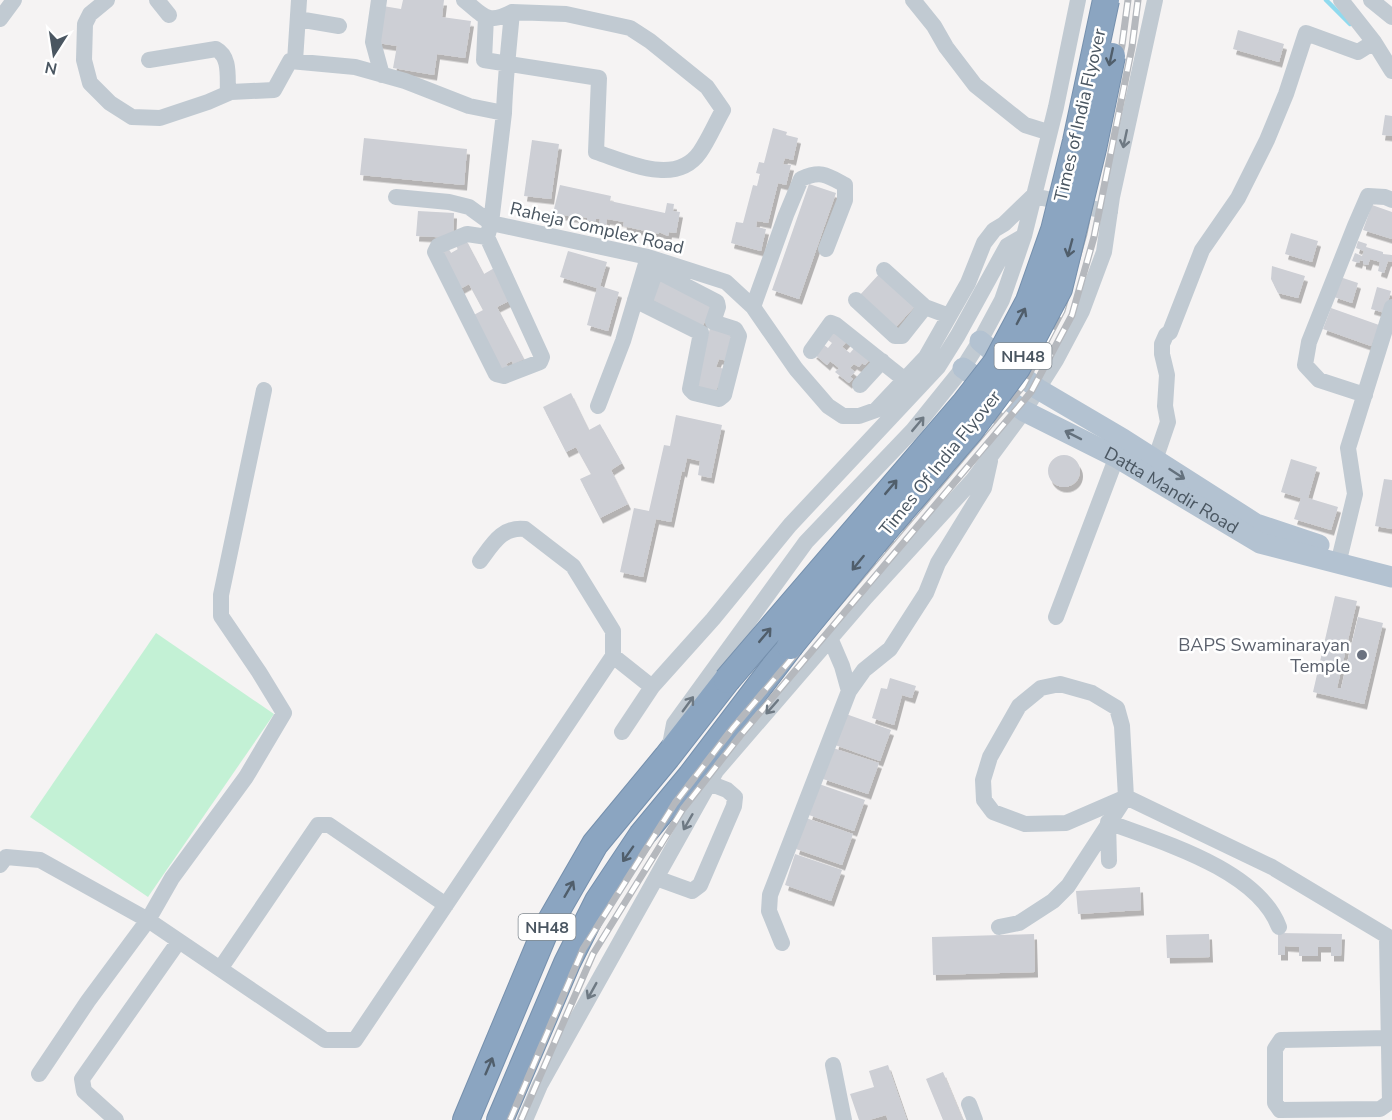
<svg xmlns="http://www.w3.org/2000/svg" width="1392" height="1120" font-family="'Nunito Sans',sans-serif">
  <style>
    .green { fill: #c3f1d5 }
    .lines { fill: none; stroke-linecap: round; stroke-linejoin: round }
    .stream { stroke: #90daee; stroke-width: 4.5 }
    .building { fill: #cdcfd5; filter: url(#shadow) }
    .highway-casing { stroke: #7690ad; stroke-width: 28 }
    .minor { stroke: #c1cad2; stroke-width: 16 }
    .major { stroke: #b3c2d1; stroke-width: 21 }
    .highway { stroke: #8ba5c1; stroke-width: 26 }
    .rail-casing { stroke: #b5b8bd; stroke-width: 7 }
    .rail { stroke: #fff; stroke-width: 4.5; stroke-dasharray: 14; stroke-linecap: butt }
    .highway-bridge-casing { stroke: #7690ad; stroke-width: 28; stroke-linecap: butt }
    .highway-bridge { stroke: #8ba5c1; stroke-width: 26 }
    .oneway { stroke: #505e6b }
    .oneway2 { stroke: #6e7983 }
    .oneway3 { stroke: #64717d }
    .worship-dot { fill: #6b7280; stroke: #fff; stroke-width: 2 }
    .labels { text-anchor: middle; stroke-width: 5; stroke-linejoin: round; paint-order: stroke }
    .shield { fill: #fff; stroke: #808990; stroke-width: 1.5 }
    .shield-label { font-size: 16px; font-weight: bold; fill: #4a5661 }
    .street-label { font-size: 18px; fill: #4a5661; stroke: #fff }
    .worship-label { font-size: 18px; fill: #5b616d; stroke: #fff; text-anchor: end }
  </style>
  <defs>
    <filter id="shadow"><feDropShadow dx="3" dy="5.5" stdDeviation="0" flood-color="#0004"/></filter>
  </defs>
  <rect width="100%" height="100%" fill="#f5f3f3"/>
  <!-- green -->
  <path class="green" d="M156,633L274,714L148,897L30,817Z"/>
  <g class="lines">
    <!-- stream -->
    <path class="stream" d="M1326,0L1350,24"/>
  </g>
  <!-- building -->
  <path class="building" d="M403,0H444L442,17L471,21L465,58L437,54L434,75L393,68L397,46L378,43L383,6L401,9Z
    M1238,30L1284,44L1279,62L1233,49Z
    M1385,115L1392,116V136L1382,135Z
    M773,128L787,132L786,135L798,138L793,160L785,158L783,164L791,165L786,185L778,183L768,223L757,221L756,227L766,229L761,251L731,243L736,222L743,223L753,185L757,186L760,174L756,173L759,162L764,163Z
    M364,138L467,149L464,185L360,175Z
    M532,140L559,144L551,199L524,196Z
    M809,184L836,193L799,299L772,290Z
    M560,185L611,196L610,201L665,213L667,203L674,204L673,211L680,212L676,233L669,232L668,236L659,232V234L623,226L624,222L607,219L606,225L599,223L600,219H596L595,222L587,220V218L579,216L578,218L553,213Z
    M1372,205L1392,212V239L1363,230Z
    M418,211L454,213L453,238L416,236Z
    M1291,233L1318,241L1312,262L1285,254Z
    M465,238L484,274L496,267L513,299L497,307L524,359L513,364L512,361L506,364L508,367L499,372L470,317L483,310L469,284L460,289L440,250L447,246L451,253L458,249L454,243Z
    M1358,241L1367,244L1366,247L1383,252V254L1392,255V262L1388,261L1384,273L1378,271L1380,262L1370,259L1368,265L1363,264V261L1360,260L1359,263L1352,261L1355,253L1362,256L1364,251L1356,248Z
    M568,251L607,262L600,286L619,292L608,331L587,325L597,288L560,277Z
    M1272,266L1305,276L1298,298L1278,293L1271,279Z
    M881,272L917,304L895,328L859,296Z
    M659,275L714,305L702,327L648,297Z
    M1340,277L1358,283L1352,303L1334,297Z
    M1377,287L1391,291L1385,313L1371,309Z
    M1331,308L1379,325L1371,346L1323,329Z
    M710,328L735,335L728,361L719,359L716,367L725,369L720,389L717,387L715,394L694,389Z
    M834,329L848,340L842,347L850,353L856,346L871,358L865,365L862,363L859,367L854,364L850,368L855,372L850,377L853,379L849,383L835,372L839,368L830,361L827,365L813,353L824,345L828,348L832,343L828,340Z
    M571,393L589,430L600,424L622,463L611,470L628,504L600,518L580,479L591,474L576,447L566,452L543,407Z
    M676,415L722,425L711,478L698,475L700,461L687,458L684,472L682,471L671,522L656,519L643,577L620,572L634,508L649,511L664,445L670,446Z
    M1048 471a16 16 0 1 1 32 0a16 16 0 1 1-32 0Z
    M1291,459L1317,467L1308,498L1338,507L1331,530L1294,519L1301,498L1281,492Z
    M1384,479L1392,480V529L1375,526Z
    M1335,596L1357,601L1337,688H1341L1358,617L1383,623L1364,704L1313,692Z
    M890,678L916,686L912,698L902,695L894,725L872,718L881,688L887,689Z
    M846,714L891,730L880,761L835,745Z
    M833,748L879,763L868,794L823,779Z
    M819,784L865,800L854,831L809,815Z
    M806,818L853,834L842,865L796,849Z
    M795,854L842,870L831,901L785,885Z
    M1140,887L1141,910L1078,914L1076,891Z
    M1278,933L1342,934L1341,956H1331V947H1318V956H1299V947L1285,946V955H1278Z
    M1034,934L1035,972L933,975L932,937Z
    M1209,934L1210,957L1167,958L1166,935Z
    M888,1065L907,1120H888L886,1115L869,1120H859L850,1094L874,1087L869,1071Z
    M943,1072L963,1120H943L926,1079Z"/>
  <g class="lines">
    <defs>
      <path id="highway" d="M466,1120L546,929L595,844L667,757L727,680
        M500,1120L567,963L598,901L642,835L691,776L790,646"/>
    </defs>
    <!-- highway casing -->
    <use href="#highway" class="highway-casing"/>
    <!-- minor -->
    <path class="minor" d="M107,0L90,14L85,24L84,60L90,83L110,103L132,117L160,118L208,102L231,92L274,90L290,61L355,67L405,81L469,106L504,113L491,223L648,257L726,282L753,307L796,369L828,406L843,416H859L876,410L926,357L968,283L984,243L994,230L1004,224L1033,196
      M157,0L169,15
      M379,0L373,42L382,75
      M464,0C484,16 487,25 512,12
      M913,0L934,26L946,47L975,85L1025,125L1041,130
      M1341,0L1374,42L1392,71
      M1371,0L1392,17
      M486,17L484,60L599,78L596,152C627,162 676,187 700,152C709,139 715,124 723,110L707,87L650,41L630,28L566,14L512,12C509,46 505,80 504,113
      M0,19L14,0
      M298,19L339,26
      M149,60L216,49C231,57 227,78 228,93
      M295,61L299,0
      M1033,196L1110,212
      M396,197L449,202L469,207L491,223L487,237L542,357L540,362L504,376L496,374L435,252L438,246L467,234L487,237
      M884,270L925,307L949,316
      M635,300L701,333L690,389L694,393L719,399L724,395L739,336L735,329L713,322L718,307L717,302L661,273H655L644,304
      M856,300L895,336H902L925,307
      M753,307L786,215L801,179C821,170 827,175 845,185V200L826,249
      M811,351L831,323L836,325L905,380
      M860,385L882,361
      M1365,395L1319,380L1305,365L1309,342L1355,226L1368,196L1385,197L1392,200
      M598,406L623,341L648,257
      M1155,460L1168,422L1165,406L1167,375L1162,354V344L1166,335L1170,332L1202,250L1238,198L1267,140L1286,94L1306,33L1358,52L1374,42
      M480,561C492,545 502,526 525,529L573,566L613,631V656L652,687
      M1338,564L1355,494L1348,448L1392,307
      M1056,617L1120,448
      M830,638L842,666L849,691
      M622,732L652,687L713,619L790,525L938,367L958,335L1007,246L1024,236
      M669,750L674,724L806,542L913,430L963,368L980,341L1002,300L1024,236L1056,107L1078,0
      M1109,861L1108,822C1161,842 1257,869 1279,927
      M0,865L6,857L40,860L148,920L325,1040H355L613,656
      M656,878L692,891L700,885L734,806L735,797L727,790L709,783
      M999,927L1019,923L1053,901L1068,886L1126,797L1122,726L1117,708L1092,693L1060,684L1041,688L1019,706L990,757L983,780L984,800L993,812L1025,824L1066,823L1126,797L1272,867L1392,939
      M1387,937L1390,1102L1380,1109L1280,1110L1275,1103V1049L1281,1040L1389,1038
      M782,943L769,911L770,895L849,691L864,670L890,649L926,593L938,563L984,488L990,461
      M220,969L318,825H329L446,905
      M833,1065L844,1120
      M39,1074L88,1001L148,920L172,878L246,777L284,713L259,672L221,616V595L264,390
      M969,1104L975,1120
      M116,1120L84,1091L82,1079L179,941
      M525,1120L540,1085L716,771L866,597L973,480L1024,411L1056,360L1082,311L1104,252L1112,197L1155,0"/>
    <!-- major -->
    <g class="major">
      <path d="M980,341L1038,389L1123,439L1256,524L1319,545"/>
      <path id="s1" d="M963,368L1024,411L1116,457L1260,543L1392,577"/>
    </g>
    <!-- highway -->
    <use href="#highway" class="highway"/>
    <defs>
      <path id="rail" d="M510,1120L583,949L675,803L732,729L1023,386L1062,311L1084,234L1122,45L1128,0
        M521,1120L593,954L683,809L740,736L1031,392L1072,315L1094,237L1132,47L1138,0"/>
    </defs>
    <!-- rail casing -->
    <use href="#rail" class="rail-casing"/>
    <!-- rail -->
    <use href="#rail" class="rail"/>
    <defs>
      <path id="highway-bridge" d="M790,646L879,537L970,431L1017,368L1059,289L1093,149L1112,56
        M727,680L965,403L996,363L1029,301L1054,230L1076,141L1106,0"/>
    </defs>
    <!-- highway-bridge casing -->
    <use href="#highway-bridge" class="highway-bridge-casing"/>
    <!-- highway-bridge -->
    <use href="#highway-bridge" class="highway-bridge"/>
  </g>
  <!-- one-way arrows -->
  <defs><path id="oneway-shaft" d="M-6 0H5M1.5-3L5.5 0L1.5 3" fill="none" stroke-width="1.6" stroke-linecap="round" stroke-linejoin="round" transform="scale(1.5)"/></defs>
  <g class="oneway">
    <use href="#oneway-shaft" transform="translate(1111 57) rotate(102)"/>
    <use href="#oneway-shaft" transform="translate(1070 248) rotate(105)"/>
    <use href="#oneway-shaft" transform="translate(1021 316) rotate(-62)"/>
    <use href="#oneway-shaft" transform="translate(891 487) rotate(-50)"/>
    <use href="#oneway-shaft" transform="translate(858 563) rotate(129)"/>
    <use href="#oneway-shaft" transform="translate(765 635) rotate(-50)"/>
    <use href="#oneway-shaft" transform="translate(628 854) rotate(125)"/>
    <use href="#oneway-shaft" transform="translate(569 889) rotate(-60)"/>
    <use href="#oneway-shaft" transform="translate(489 1066) rotate(-67)"/>
  </g>
  <g class="oneway2">
    <use href="#oneway-shaft" transform="translate(1125 139) rotate(102)"/>
    <use href="#oneway-shaft" transform="translate(918 424) rotate(-50)"/>
    <use href="#oneway-shaft" transform="translate(688 704) rotate(-54)"/>
    <use href="#oneway-shaft" transform="translate(772 707) rotate(131)"/>
    <use href="#oneway-shaft" transform="translate(688 822) rotate(120)"/>
    <use href="#oneway-shaft" transform="translate(592 991) rotate(119)"/>
  </g>
  <g class="oneway3">
    <use href="#oneway-shaft" transform="translate(1073 435) rotate(-153)"/>
    <use href="#oneway-shaft" transform="translate(1177 474) rotate(33)"/>
  </g>
  <!-- markers -->
  <circle class="worship-dot" cx="1362" cy="655" r="6"/>
  <g class="labels">
    <!-- shield labels -->
    <g class="shield">
      <rect x="994.5" y="343" width="57" height="26" rx="4.5"/>
      <rect x="518.5" y="914" width="57" height="26" rx="4.5"/>
    </g>
    <g class="shield-label">
      <text x="1023" y="362">NH48</text>
      <text x="547" y="933">NH48</text>
    </g>
    <!-- street labels -->
    <g class="street-label">
      <text transform="translate(1080 115) rotate(-77)" y="6">Times of India Flyover</text>
      <text transform="translate(597 228) rotate(13)" y="6">Raheja Complex Road</text>
      <text transform="translate(940 463) rotate(-51)" y="6">Times Of India Flyover</text>
      <text dy="6" stroke="none"><textPath href="#s1" startOffset="242">Datta Mandir Road</textPath></text>
    </g>
    <!-- worship labels -->
    <g class="worship-label">
      <text x="1350" y="651">BAPS Swaminarayan<tspan x="1350" dy="21">Temple</tspan></text>
    </g>
  </g>
  <!-- north arrow -->
  <g transform="translate(54 54) rotate(192)" stroke="#ffffff" stroke-width="4.5" paint-order="stroke">
  <path d="M0-4.5L10 22L0 15L-10 22Z" fill="#4a5661"/>
  <text y="-9" font-size="16" font-weight="bold" text-anchor="middle" fill="#4a5661">N</text>
  </g>
</svg>
